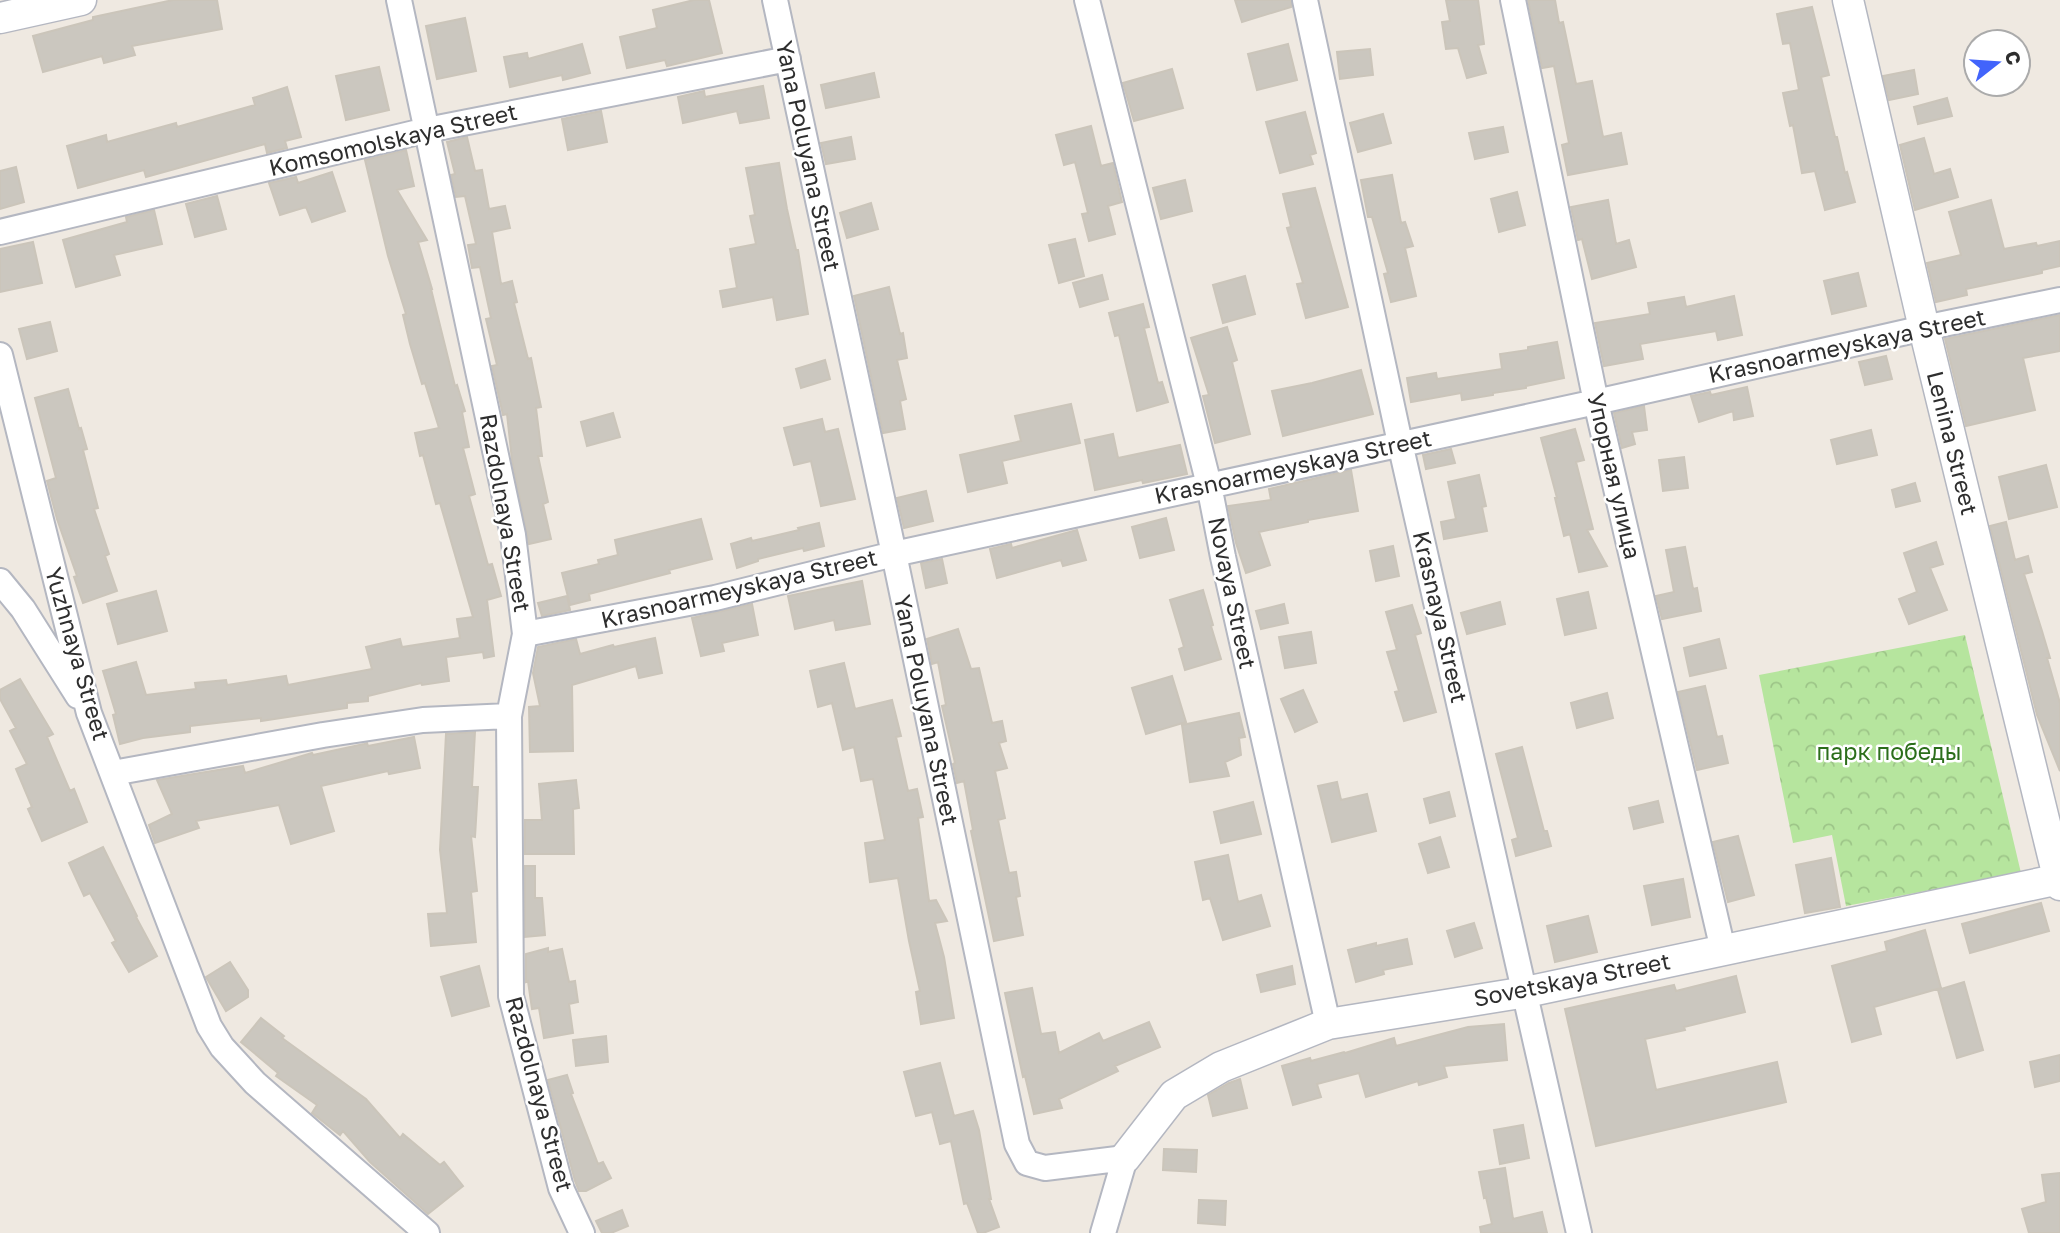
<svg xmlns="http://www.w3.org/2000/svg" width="2060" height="1233" font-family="'Golos Text',sans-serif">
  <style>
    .forest { fill: url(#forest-crowns) }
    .building { fill: #cbc7bf; stroke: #cbc5ba; stroke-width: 2 }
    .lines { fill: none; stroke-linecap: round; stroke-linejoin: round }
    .minor-casing { stroke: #b4b7c1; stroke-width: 28 }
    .tertiary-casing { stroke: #b4b7c1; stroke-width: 33 }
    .minor { stroke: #fff; stroke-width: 24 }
    .tertiary { stroke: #fff; stroke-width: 30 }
    .labels { text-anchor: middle; stroke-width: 5; stroke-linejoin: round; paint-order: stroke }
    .street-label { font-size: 23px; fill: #2e2e2e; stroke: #fff }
    .park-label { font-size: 23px; fill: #2c6e1b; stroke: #fff }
  </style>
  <defs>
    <pattern id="forest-crowns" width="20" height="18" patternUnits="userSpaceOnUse" patternTransform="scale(1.75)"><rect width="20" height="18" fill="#b6e59e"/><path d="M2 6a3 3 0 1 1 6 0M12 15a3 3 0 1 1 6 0" fill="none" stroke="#9dc588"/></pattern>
  </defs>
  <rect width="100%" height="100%" fill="#efe9e1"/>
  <!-- forest -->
  <path class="forest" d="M1965,635L2021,873L1846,906L1832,835L1793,843L1759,675Z"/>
  <!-- building -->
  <path class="building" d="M173,0H217L222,29L132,46L135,55L104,63L102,56L43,72L33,36L93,20V17Z
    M694,0H709L722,53L667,66L665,60L627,68L620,37L657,28L653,10Z
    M1235,0H1291V7L1242,22Z
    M1446,0H1478L1484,44L1478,45L1486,73L1467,78L1458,48L1446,49L1442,22L1450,21Z
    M1528,0H1555L1559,23L1563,22L1576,84L1592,81L1603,137L1621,133L1627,164L1568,175L1562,145L1569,143L1554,66L1542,68Z
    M1812,7L1829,75L1821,77L1835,137H1837L1845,173L1847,172L1855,202L1825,210L1815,171L1802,173L1793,125L1790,126L1783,93L1799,90L1790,43L1783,44L1777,14Z
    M465,18L476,71L437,79L426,26Z
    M582,44L590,73L563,80L562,75L510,87L504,57L527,53L528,59Z
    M1288,44L1297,80L1257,90L1248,54Z
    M1370,49L1373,75L1340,79L1337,52Z
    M379,67L389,110L346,120L336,76Z
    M1172,69L1183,108L1134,121L1123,83Z
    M1914,70L1918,94L1889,100L1883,76Z
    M874,73L879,97L826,108L821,85Z
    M763,86L769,118L740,123L737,111L683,123L678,97L704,91L705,97Z
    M287,87L301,137L285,141L287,148L267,153L265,144L146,177L144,170L78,188L67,146L106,135L107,142L176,123L177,127L255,105L253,98Z
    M1947,98L1952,116L1918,124L1914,107Z
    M601,111L607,142L568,150L562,119Z
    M1305,112L1316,153L1310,155L1313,164L1280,173L1266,122Z
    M1383,114L1391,143L1358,152L1350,123Z
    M1091,126L1101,166L1113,163L1122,202L1108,206L1115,234L1089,241L1082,214L1088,213L1075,162L1064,165L1056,135Z
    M1503,127L1508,152L1475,159L1469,133Z
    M467,137L475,171L482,170L489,209L505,206L510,228L492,232L501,284L512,281L517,302L514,303L528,359L531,358L541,407L536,408L542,456H538L548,502L543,504L551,539L529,544L512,460L507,414L503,415L492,366L497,365L486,319L491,318L480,267L472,268L468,245L476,244L465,196L456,197L451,175L455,174L447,142Z
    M851,137L855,159L826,164L821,143Z
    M1924,138L1934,174L1950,169L1958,197L1915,210L1900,145Z
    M406,150L414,186L397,190L427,240L418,242L432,289H431L455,386L457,385L465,411L462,412L469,447L463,448L475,494L469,496L488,565L492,564L501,596L487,600L494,656L484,658L483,652L446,657L449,681L422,685L421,683L368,696V701L347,703V708L261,721V718L190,726V732L143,738L120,744L113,715L116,714L103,671L136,662L146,695L196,689L195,683L226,680L227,685L286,676L288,685L372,669L366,647L400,639L402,647L460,638L457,619L473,617L440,503L436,504L423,455L420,456L415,433L439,428L425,383L422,384L410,344L403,315L406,314L388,256L365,160Z
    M779,163L787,209L796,250H798L808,314L777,320L773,297L723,307L720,291L737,288L730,249L756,244L750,216L755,215L746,168Z
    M16,167L24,202L0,209V171Z
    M332,172L345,211L312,222L306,207L280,215L269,183L296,177L298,183Z
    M1392,175L1401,223L1405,222L1413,246L1405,248L1416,296L1391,302L1384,274L1388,273L1372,217H1368L1361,180Z
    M1185,180L1192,211L1161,219L1153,188Z
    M1315,188L1348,307L1306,318L1297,284L1303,283L1287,228L1291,227L1283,194Z
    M1517,192L1525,225L1499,232L1491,199Z
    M217,196L226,229L195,237L186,204Z
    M1608,200L1616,244L1629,240L1636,267L1592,279L1582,239L1578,240L1571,207Z
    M1991,200L2004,249L2036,243L2037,246L2060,241V266L2042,270V273L1966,289L1967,295L1936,302L1927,263L1961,255L1949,212Z
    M871,203L878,229L847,238L840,213Z
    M154,210L162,244L114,255L120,275L76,287L63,240L127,222L126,217Z
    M1075,239L1084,276L1059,283L1049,245Z
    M33,242L42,283L0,292V249Z
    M1858,273L1866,306L1832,314L1824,281Z
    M1102,275L1108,299L1080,307L1073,283Z
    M1245,276L1255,314L1223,323L1213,285Z
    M889,287L900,334L903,333L907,358L897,360L906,399L900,401L905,429L883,433L854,296Z
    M1734,296L1742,335L1718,340L1716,331L1640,344L1643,359L1604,366L1595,323L1650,314L1648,303L1684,297L1686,307Z
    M1143,304L1149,327L1144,328L1158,383L1162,382L1168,402L1137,411L1119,335L1115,336L1109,313Z
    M2060,315V351L2023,358L2035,410L1966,426L1945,339Z
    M50,322L57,351L27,359L19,329Z
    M1227,327L1237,360L1232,362L1250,434L1215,443L1203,396L1209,395L1191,338Z
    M1557,342L1564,378L1526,386V388L1493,393V395L1462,400L1461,393L1411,402L1407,378L1436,373L1437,379L1502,369L1500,354L1528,350V347Z
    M1886,356L1892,379L1865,385L1859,362Z
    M825,360L830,379L801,388L796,369Z
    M1361,370L1373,414L1283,436L1272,391L1312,383Z
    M1747,387L1753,416L1734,420L1733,411L1699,422L1691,396L1710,392L1711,395Z
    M68,389L79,429L81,428L87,449L83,450L98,508L94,509L109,554L105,556L117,591L83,603L74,577L77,576L57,519L47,481L56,478L35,398Z
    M1071,404L1080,443L1002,461L1007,483L968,492L960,455L1021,441L1015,416Z
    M1644,406L1647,430L1632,432L1635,444L1622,448L1614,413Z
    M613,413L620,437L587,446L581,422Z
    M822,419L825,432L838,429L855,499L821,506L811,461L794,465L784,428Z
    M1575,429L1584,460L1576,462L1593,529L1587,530L1607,566L1579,572L1570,534L1564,536L1555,498H1557L1541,438Z
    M1871,430L1877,455L1837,464L1831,440Z
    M1113,434L1118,458L1180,445L1187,474L1143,483L1142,480L1095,490L1085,440Z
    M1451,449L1455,463L1426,469L1423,455Z
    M1684,457L1688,488L1663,491L1659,460Z
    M2046,465L2057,507L2009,519L1999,477Z
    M1351,470L1358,511L1308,520V522L1259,532L1270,565L1246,573L1236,543L1228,506L1271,500L1269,489Z
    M1479,475L1486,506L1482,507L1487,531L1444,539L1441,522L1456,519L1448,482Z
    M1915,483L1920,501L1896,507L1892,490Z
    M926,491L933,521L904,528L897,498Z
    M1166,518L1174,550L1140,558L1132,527Z
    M701,519L712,559L669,570L670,573L589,594L590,600L570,605L562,573L599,564L598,560L618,555L615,540Z
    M2006,522L2015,560L2028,556L2032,572L2024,574L2042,631L2050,658H2047L2060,703V771L2037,715L1990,526Z
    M819,523L824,546L804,551L803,548L758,559V561L737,568L731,544L751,538L752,541L799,530L798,528Z
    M1077,530L1086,560L1063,566L1061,560L997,578L990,549L1011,544L1012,548Z
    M1936,542L1943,564L1930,568L1947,610L1909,624L1899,599L1917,592L1904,553Z
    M1393,546L1399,576L1376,581L1370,551Z
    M1685,547L1693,589L1697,588L1701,611L1662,619L1656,596L1674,592L1666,550Z
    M942,559L947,583L926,588L921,563Z
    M862,581L870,624L836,630L834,620L795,629L788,596Z
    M1203,590L1213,625L1211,626L1221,659L1185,670L1179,649L1184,647L1170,600Z
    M156,591L167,631L118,644L107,604Z
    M1588,592L1596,628L1565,635L1557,599Z
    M567,596L570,610L542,616L538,603Z
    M1500,602L1505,624L1467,634L1461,613Z
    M752,604L758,635L722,643L724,651L701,656L692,618Z
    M1284,604L1288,623L1261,629L1256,611Z
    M1412,605L1421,633L1415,635L1436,712L1404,721L1395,692L1399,691L1387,652L1397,650L1386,612Z
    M958,629L971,669L979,668L992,723L1002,721L1006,741L999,743L1007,768L995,771L1005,818L998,820L1009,873L1016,872L1020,896L1016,897L1023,935L994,941L971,831L973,830L964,781L957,783L953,764L955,763L942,706L946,705L938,662L932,664L927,639Z
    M1311,632L1316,663L1285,668L1279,637Z
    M655,638L662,673L639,678L636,666L572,685L573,751L530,752L529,707L540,706L533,673L538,647L576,639L580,654L613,645L614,647Z
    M1719,639L1726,668L1690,676L1684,648Z
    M844,663L855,709L892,700L901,736L896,737L908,791L917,789L923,817L918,818L929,901L936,900L947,921L935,923L944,957L954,1018L921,1024L916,992L920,991L909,941L898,878L870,882L865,843L885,840L873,779L861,781L854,747L843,750L832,703L818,707L810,671Z
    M1172,676L1186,722L1146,734L1132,688Z
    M20,679L53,734L47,737L70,791L74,789L87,822L42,841L28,809L32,807L16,769L27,764L10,731L16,728L0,699V690Z
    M1705,686L1717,737L1722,736L1728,763L1697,770L1678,692Z
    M1303,690L1317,722L1295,732L1281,699Z
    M1607,693L1613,718L1577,728L1571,703Z
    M1239,713L1245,737L1239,738L1241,755L1225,762L1229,776L1190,782L1182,725Z
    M475,732L472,787H478L475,837L471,836L477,891L471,892L476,942L431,946L428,914L447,913L440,850L446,734Z
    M414,737L420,768L389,774L388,771L321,786L334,831L291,844L279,805L196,821L199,828L155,843L149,825L172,814L157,780L243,766L245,773L312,753L313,755L364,744L367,743L368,746Z
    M1522,747L1544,831H1547L1551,846L1516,856L1512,840L1518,838L1496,754Z
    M576,780L579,808L573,809L574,854H525V820H542L539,784Z
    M1337,782L1341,800L1367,794L1376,831L1332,842L1318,786Z
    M1449,792L1455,816L1430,823L1424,799Z
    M1658,801L1663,822L1634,829L1629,808Z
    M1253,802L1261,834L1221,843L1214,812Z
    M1738,836L1754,895L1728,902L1713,842Z
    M1440,837L1449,867L1428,873L1419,844Z
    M103,847L137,916L136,917L157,956L129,972L112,943L116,941L90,893L84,896L69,863Z
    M1228,855L1238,902L1261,895L1270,926L1223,940L1210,898L1203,900L1195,862Z
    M1831,858L1840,907L1805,913L1796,865Z
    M525,866H535V898H542L545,935L525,937Z
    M1683,879L1690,917L1652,925L1644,886Z
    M2041,903L2049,931L1970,953L1962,924Z
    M1588,916L1597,952L1555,962L1547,926Z
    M1474,923L1482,948L1455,957L1447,931Z
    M1925,930L1941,988L1874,1007L1881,1034L1852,1042L1832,966L1887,951L1885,942Z
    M1407,939L1412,964L1383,970L1384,974L1356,982L1348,950L1376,943V946Z
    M548,948V952L562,949L569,982L575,981L578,1002L569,1004L573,1033L544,1038L539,1008L532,1009L528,981L526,982V954Z
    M230,962L248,990V997L226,1011L206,977Z
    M479,966L489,1006L452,1016L441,977Z
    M1292,966L1295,984L1261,992L1257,975Z
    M1736,976L1745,1012L1684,1027L1685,1030L1645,1039L1656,1090L1777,1062L1786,1102L1596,1146L1565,1009L1674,985L1676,991Z
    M1964,982L1983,1050L1957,1058L1938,990Z
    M1032,988L1041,1034L1055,1032L1059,1053L1099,1033L1103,1041L1149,1022L1160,1047L1115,1066L1118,1071L1059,1099L1062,1108L1034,1114L1025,1076L1023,1077L1005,993Z
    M261,1018L284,1036L282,1038L366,1099L400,1138L403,1134L440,1165L444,1162L463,1186L428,1214L370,1162L343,1131L340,1135L312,1113L317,1105L276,1076L278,1073L241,1042Z
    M1504,1024L1507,1060L1444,1066L1447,1077L1419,1085L1418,1081L1366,1097L1359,1073L1317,1084L1321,1097L1293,1105L1282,1066L1310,1058L1311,1061L1344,1052L1345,1053L1394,1038L1396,1046L1468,1027Z
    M606,1036L608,1062L576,1066L573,1040Z
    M2060,1055V1081L2035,1087L2030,1062Z
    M940,1063L954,1116L973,1111L979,1130L991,1199H989L999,1227L983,1233H978L967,1203L964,1204L951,1141L940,1144L932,1112L916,1116L904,1072Z
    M567,1075L573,1093L571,1094L598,1164L603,1162L611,1178L586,1191H579L575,1181L548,1080Z
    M1240,1079L1247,1108L1213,1116L1208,1095L1229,1083Z
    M1523,1125L1529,1158L1500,1164L1494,1130Z
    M1164,1149L1197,1150L1196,1172L1163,1170Z
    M1505,1168L1513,1219L1542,1212L1547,1233H1481L1480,1227L1492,1224L1486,1197L1484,1198L1479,1172Z
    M2060,1173V1233H2029L2022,1209L2046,1202L2042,1175Z
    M1199,1200L1226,1201L1225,1225L1198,1223Z
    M622,1210L628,1226L611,1233H602L596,1221Z"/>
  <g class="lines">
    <defs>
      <path id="minor" d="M399,0L513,535L525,634L509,716L511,996L561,1188L582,1233
        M775,0L894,554L1017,1144L1027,1163L1045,1168L1125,1158L1103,1233
        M1087,0L1209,485L1223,557L1328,1024
        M1305,0L1400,443L1579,1233
        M1513,0L1596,402L1723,950
        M0,232L427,130L788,59
        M0,355L89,713L209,1026L222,1047L255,1083L427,1233
        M0,581L23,609L78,696
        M525,634L715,598L894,554L1596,402L1924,328L2060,300
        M113,773L323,735L423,720L509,716"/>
      <path id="tertiary" d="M1848,0L1924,328L2060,885
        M0,18L81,0
        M1125,1158L1174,1095L1221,1067L1328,1024L1526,992L2060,879"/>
    </defs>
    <!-- minor casing -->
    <use href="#minor" class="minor-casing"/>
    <!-- tertiary casing -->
    <use href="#tertiary" class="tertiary-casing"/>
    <!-- minor -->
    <use href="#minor" class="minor"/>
    <!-- tertiary -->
    <use href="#tertiary" class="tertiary"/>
  </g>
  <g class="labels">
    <!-- street labels -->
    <g class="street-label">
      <text transform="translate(393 140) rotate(-13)" y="8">Komsomolskaya Street</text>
      <text transform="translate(808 156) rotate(78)" y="8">Yana Poluyana Street</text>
      <text transform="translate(1847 346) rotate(-12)" y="8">Krasnoarmeyskaya Street</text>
      <text transform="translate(1952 443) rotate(76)" y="8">Lenina Street</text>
      <text transform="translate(1293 467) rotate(-12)" y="8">Krasnoarmeyskaya Street</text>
      <text transform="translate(1614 476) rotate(77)" y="8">Упорная улица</text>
      <text transform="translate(505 513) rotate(80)" y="8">Razdolnaya Street</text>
      <text transform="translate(739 589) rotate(-13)" y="8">Krasnoarmeyskaya Street</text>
      <text transform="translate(1232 593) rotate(78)" y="8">Novaya Street</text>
      <text transform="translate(1440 617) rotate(77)" y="8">Krasnaya Street</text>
      <text transform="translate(77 654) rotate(74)" y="8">Yuzhnaya Street</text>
      <text transform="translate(926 710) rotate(78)" y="8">Yana Poluyana Street</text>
      <text transform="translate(1572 980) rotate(-11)" y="8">Sovetskaya Street</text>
      <text transform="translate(539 1094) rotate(75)" y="8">Razdolnaya Street</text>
    </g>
    <!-- park labels -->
    <g class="park-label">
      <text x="1889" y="760">парк победы</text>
    </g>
  </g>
  <!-- north arrow -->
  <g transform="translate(1997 63) rotate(73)"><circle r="33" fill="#ffffff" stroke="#ababab" stroke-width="2"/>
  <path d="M0-5L12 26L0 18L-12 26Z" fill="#4264fb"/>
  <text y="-10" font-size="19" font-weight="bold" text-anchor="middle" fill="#2e2e2e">С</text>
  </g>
</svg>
